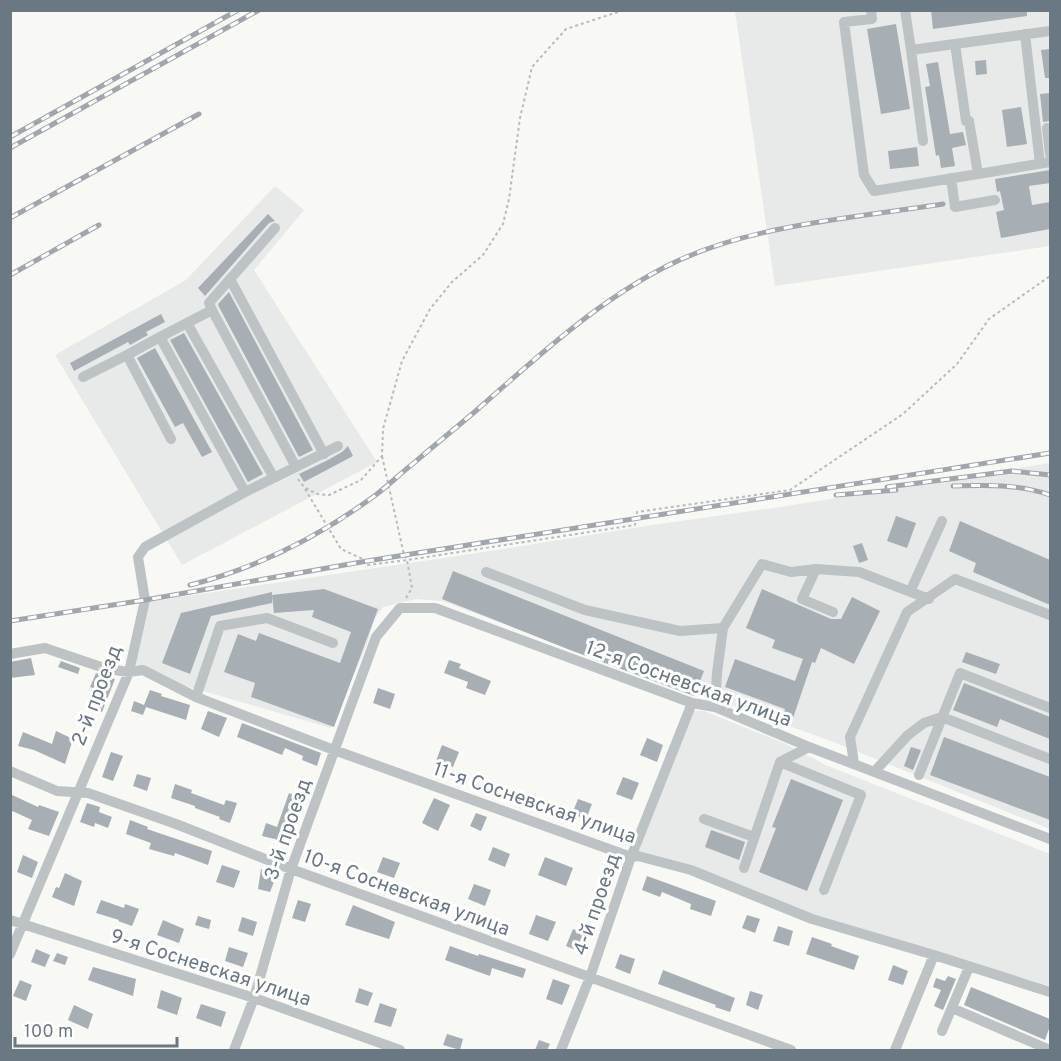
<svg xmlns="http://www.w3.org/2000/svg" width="1061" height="1061" font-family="Overpass,sans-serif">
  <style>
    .built { fill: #e8e9e9 }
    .building { fill: #a7aeb4 }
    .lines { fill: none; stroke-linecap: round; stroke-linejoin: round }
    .path { stroke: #b8bbbe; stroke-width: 2; stroke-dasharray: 3 3; stroke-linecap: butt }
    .minor { stroke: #bdc2c5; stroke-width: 10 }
    .rail-casing { stroke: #a0a6ab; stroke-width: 5 }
    .rail { stroke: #fff; stroke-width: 3; stroke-dasharray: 9; stroke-linecap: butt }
    .labels { text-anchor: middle; stroke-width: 6; stroke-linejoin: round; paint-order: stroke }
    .street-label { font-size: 20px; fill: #6a7883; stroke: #fff }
  </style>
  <rect width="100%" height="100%" fill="#f8f8f5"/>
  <!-- built -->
  <path class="built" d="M735,11H1050V246L775,286Z
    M275,186L304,210L254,270L377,462L182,565L55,355L186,280Z
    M1050,463V829L831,741L710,697L690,693L442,601L416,599L383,607L375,618L367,644L331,728L137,672L136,658L147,602L504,549L652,525L781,507Z
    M689,711H704L786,744L828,766L1050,854V986L813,917L635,853Z"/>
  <!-- building -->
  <path class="building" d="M931,10H1027V16L933,29Z
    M896,24L910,109L881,114L867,29Z
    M1050,49V78H1045L1041,50Z
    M986,60L987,74L976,75L975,61Z
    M938,62L950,134L963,132L966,145L952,148L955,166L941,168L939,155L936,156L925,87L930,86L926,64Z
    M1050,93V121L1043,122L1040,94Z
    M1021,107L1027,144L1007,147L1002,110Z
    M917,147L919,166L890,169L888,151Z
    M1050,170V183L1029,186L1032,205L1050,202V229L1001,238L996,212L1004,210L1000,191L997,192L995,179Z
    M268,214L275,221L269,223L205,296L198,288Z
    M229,292L313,450L299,457L219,307L218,304Z
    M161,314L165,322L146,332L148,335L130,345L128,342L74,371L70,363Z
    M184,333L263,474L248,482L170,340Z
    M155,348L212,452L202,457L183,423L175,427L137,358Z
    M348,446L353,456L304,482L299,474L328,460L342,452Z
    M896,516L916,523L907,548L887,541Z
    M960,521L1050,560V605L973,572L976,563L949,551Z
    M862,543L868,560L859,563L853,546Z
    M453,571L704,671L694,696L570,650L442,599Z
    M324,589L378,609L334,727L251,697L255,683L224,672L238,634L256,641L259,633L340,663L351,632L312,617L314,610L274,613L272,595Z
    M762,589L831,619H841L852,597L880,611L854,664L821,648L815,663L812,662L792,721L783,717L785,709L725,687L735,659L795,681L803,659L772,648L775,640L746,628Z
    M272,592V603L211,616L190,674L162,663L181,613Z
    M966,652L1000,664L996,674L962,662Z
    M31,658L35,675L10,678V662Z
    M449,660L461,664L459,668L491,681L485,695L466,688L468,682L444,673Z
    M61,661L80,668L78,674L58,667Z
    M96,673L115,679L102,712L87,706L95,689L90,687Z
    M964,683L1050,717V739L1000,719L997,727L953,710Z
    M378,688L395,694L390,709L373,703Z
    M150,690L162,694L161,696L190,705L186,720L146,707L143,715L131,711L134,701L144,705Z
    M208,711L227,718L219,737L201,729Z
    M242,723L321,753L317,766L302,760L303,756L285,748L282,755L237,737Z
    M56,731L73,739L65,764L34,750L18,746L23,732L52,744Z
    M944,737L1050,777V820L930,775Z
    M647,738L663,745L657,762L640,755Z
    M442,745L459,752L453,767L436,761Z
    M911,747L921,750L913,770L904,766Z
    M111,752L123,756L113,781L102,777Z
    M137,774L151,778L147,791L133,786Z
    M623,777L639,783L632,800L616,794Z
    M791,779L843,800L807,891L759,872L776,828L772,827Z
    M175,784L192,790L191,793L224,805L226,800L237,803L230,823L219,819L220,817L195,808V806L171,798Z
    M289,793L305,799L296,824L293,823L287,842L262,836L266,823L277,827Z
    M10,794L38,807L39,805L59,812L49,836L28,829L32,820L10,810Z
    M434,798L450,805L438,831L422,823Z
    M578,799L592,804L586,819L572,814Z
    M87,803L100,807L99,812L112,817L108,828L95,823L94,827L80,822Z
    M476,813L487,817L481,831L470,826Z
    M130,820L148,827L147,829L212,851L208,865L175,853L174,856L149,849L151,843L126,834Z
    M711,830L745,842L739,860L705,847Z
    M493,847L510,854L505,867L488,860Z
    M23,855L38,862L32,878L17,872Z
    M383,857L400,863L394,878L377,872Z
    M545,857L573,868L566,886L538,875Z
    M222,865L240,871L234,888L216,882Z
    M261,869L277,874L270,892L258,889Z
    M65,873L82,881L74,906L52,897L56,887L59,888Z
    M647,876L716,901L711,916L690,909L691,904L662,892L660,897L642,890Z
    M474,884L491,890L485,906L468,899Z
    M101,900L124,908L125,904L139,909L132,926L118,921L119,920L96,913Z
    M298,900L311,904L305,922L292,918Z
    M353,905L395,922L389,939L345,925Z
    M536,915L556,922L548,941L529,934Z
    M747,915L760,919L755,933L742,928Z
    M198,916L211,920L209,929L195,925Z
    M242,917L257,922L253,936L238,931Z
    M163,920L184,929L179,943L157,935Z
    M778,926L793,931L789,946L773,941Z
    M573,929L590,935L583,953L566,946Z
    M812,937L832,944L831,946L859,956L854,970L806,954Z
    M450,946L478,956L479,954L526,969L523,978L492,968L490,976L445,960Z
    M229,947L248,953L243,967L225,961Z
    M36,949L50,955L45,967L31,962Z
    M57,953L68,957L65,965L53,961Z
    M620,954L635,959L630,974L615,968Z
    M893,965L908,971L903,985L888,980Z
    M93,967L136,979L133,996L88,980Z
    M663,970L735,998L730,1012L715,1007L716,1005L658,984Z
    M948,976L956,979L943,1010L934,1006L941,990L933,987L936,978L945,981Z
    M553,979L570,985L562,1005L546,999Z
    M20,980L32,985L26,1001L13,996Z
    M971,987L1050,1019V1026L1045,1040L964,1005Z
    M359,988L373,993L368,1006L355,1002Z
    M161,990L182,998L177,1015L157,1008Z
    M750,991L763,995L758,1010L746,1005Z
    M380,1003L397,1009L391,1027L374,1022Z
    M201,1004L226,1012L221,1027L196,1018Z
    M74,1005L93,1014L88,1029L68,1020Z
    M447,1034L463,1039L460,1050L443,1045Z
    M539,1040L550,1044L547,1050H535Z"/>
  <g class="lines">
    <!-- path -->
    <path class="path" d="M298,479L304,487L317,494L329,495L361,480L382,456L383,429L402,361L430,309L452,282L483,255L503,224L509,199L520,118L532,67L566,29L624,10
      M305,489L341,549L367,561L368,565L407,560L404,555L382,456
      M406,598L412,588L407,560L635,525L637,512L790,490L903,414L957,364L989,319L1050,276"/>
    <!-- minor -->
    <path class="minor" d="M871,10L872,19L844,22L864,175L874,191L978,174
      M905,10L911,50
      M1025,34L1040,164
      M955,44L966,121H969L978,174L1050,162
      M1047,128L1050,154
      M923,141L911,50L1050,31
      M951,178L955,207L995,200
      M230,279L324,454
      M212,310L209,303L275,228
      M187,323L274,478
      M160,337L212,310L296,467
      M83,377L127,355
      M171,439L127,355L160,337L245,492
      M816,569L859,572L929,599
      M486,572L585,610L680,631L723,628L717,673L715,707
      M910,592L942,521
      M723,628L762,564L791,572L816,569L802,599L833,612
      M10,654L45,648L107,669L129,672L143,670L196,697L334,750L631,857L638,856L691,870L812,919L934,955L1050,992
      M196,697L220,626L267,618L333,643
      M780,762L861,795L824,890
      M854,763L850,737L907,612L955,579L1050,615
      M10,771L57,791L88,793L176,824L291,869L791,1050
      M875,771L908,735L924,723L942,717L1050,759
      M919,775L960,673L1050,708
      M704,819L754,837
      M744,868L780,762L809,747
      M10,920L254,998L400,1050
      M10,954L129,672L145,600L138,557L145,547L245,492L338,446
      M952,1008L1050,1050
      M942,1031L969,967
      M234,1050L254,998L291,869L376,637L400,608H435L692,703L715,707L809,747L1050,839
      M561,1050L590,977L631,857L692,703
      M895,1050L934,955"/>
    <defs>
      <path id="rail" d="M10,137L238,10
        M10,148L259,10
        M10,218L199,114
        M10,275L99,225
        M953,486C986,485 1018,484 1050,495
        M887,487L1012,471L1050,475
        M836,495L896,490
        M190,585C257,568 322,535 377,494C390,484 402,472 415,462C436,444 457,427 478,409C536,358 595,303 665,267C746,225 853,218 943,204
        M10,621L145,600L367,561L1050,453"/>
    </defs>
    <!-- rail casing -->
    <use href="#rail" class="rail-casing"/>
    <!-- rail -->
    <use href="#rail" class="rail"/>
  </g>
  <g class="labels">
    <!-- street labels -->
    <g class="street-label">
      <text transform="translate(689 683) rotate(20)" y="7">12-я Сосневская улица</text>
      <text transform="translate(96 695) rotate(-69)" y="7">2-й проезд</text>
      <text transform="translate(535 802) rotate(19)" y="7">11-я Сосневская улица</text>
      <text transform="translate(287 829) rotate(-71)" y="7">3-й проезд</text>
      <text transform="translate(407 892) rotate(20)" y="7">10-я Сосневская улица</text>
      <text transform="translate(596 904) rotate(-71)" y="7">4-й проезд</text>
      <text transform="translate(211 967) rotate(18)" y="7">9-я Сосневская улица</text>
    </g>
  </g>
  <!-- border -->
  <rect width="1061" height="1061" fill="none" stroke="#6a7883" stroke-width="24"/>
  <!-- scale -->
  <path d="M15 1037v9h162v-9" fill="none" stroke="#6a7883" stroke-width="3"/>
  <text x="24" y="1037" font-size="18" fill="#6a7883" stroke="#ffffff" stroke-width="4.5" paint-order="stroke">100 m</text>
</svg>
